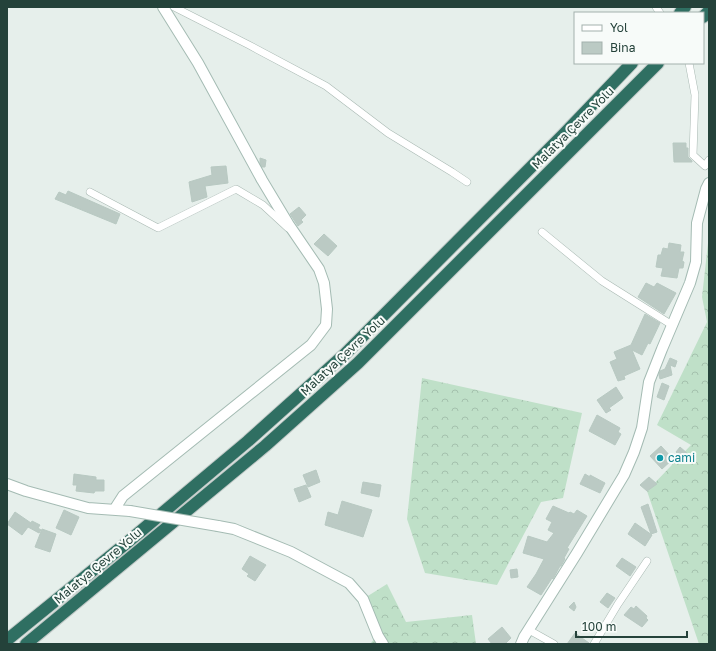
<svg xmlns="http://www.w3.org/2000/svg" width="716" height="651" font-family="'Golos Text',sans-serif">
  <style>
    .forest { fill: url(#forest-crowns) }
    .building { fill: #bbcac4; stroke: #b8c9c2 }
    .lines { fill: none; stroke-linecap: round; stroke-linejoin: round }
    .street-casing { stroke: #a8b8b2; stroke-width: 8 }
    .secondary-casing { stroke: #a4bbb3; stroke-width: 12 }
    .highway-casing { stroke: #c2cac8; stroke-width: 14 }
    .street { stroke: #fff; stroke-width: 7 }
    .secondary { stroke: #fff; stroke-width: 10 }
    .highway { stroke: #2f6f62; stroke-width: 12 }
    .secondary-bridge-casing { stroke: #a4bbb3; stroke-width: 12; stroke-linecap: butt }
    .secondary-bridge { stroke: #fff; stroke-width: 10 }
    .culture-dot { fill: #0f9aa8; stroke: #f7fbf9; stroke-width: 1.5 }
    .labels { text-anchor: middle; stroke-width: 4; stroke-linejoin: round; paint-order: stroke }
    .street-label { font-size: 12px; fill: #24423a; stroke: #f7fbf9 }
    .culture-label { font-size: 12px; fill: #0d838f; stroke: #f7fbf9; text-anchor: start }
  </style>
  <defs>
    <pattern id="forest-crowns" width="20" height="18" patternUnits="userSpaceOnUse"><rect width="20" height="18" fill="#bfe0c8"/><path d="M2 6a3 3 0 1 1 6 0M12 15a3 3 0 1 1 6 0" fill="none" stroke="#a4c1ad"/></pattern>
  </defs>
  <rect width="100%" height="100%" fill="#e6efeb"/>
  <!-- forest -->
  <path class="forest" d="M709,234V644H699L647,491L691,445L657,425L707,322L702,297Z
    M422,378L582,413L563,498L541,502L497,585L425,573L407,519Z
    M387,584L406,622L472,615L476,644H370L378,635L363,599Z"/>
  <!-- building -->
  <path class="building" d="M673,143H686V148H688V157L692,161V162H674Z
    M260,158L266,160L265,167H262L260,163Z
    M226,166L228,183L205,186L207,197L192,202L189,182L212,175L211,167Z
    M68,191L120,214L116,224L55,199L59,192L66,195Z
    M299,207L306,215L301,220L303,222L298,226L290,214Z
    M324,234L337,246L328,256L314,244Z
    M669,243L681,245L680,252H684L682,261L684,262L683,268H679L677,278L661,276L663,268L656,267L658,255H661L663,248L668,249Z
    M646,283L654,287L657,283L676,293L664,314L638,297Z
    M645,314L660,323L650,344L648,343L642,355L632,350L640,369L624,376L625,379L618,381L610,362L617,359L614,352L631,345Z
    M670,358L677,361L675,367L670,365L672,375L660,379L659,375L660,371L665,369Z
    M662,383L669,386L664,400L657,397Z
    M616,387L623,398L609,408L611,410L606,413L597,400Z
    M597,415L620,428L618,432L621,434L615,445L589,431Z
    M661,446L673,459L662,469L650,456Z
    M680,447L688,454L682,458L676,452Z
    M316,470L320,482L308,487L303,475Z
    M74,474L96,477V480H104V491H95L94,493L76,491L77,485H73Z
    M585,474L590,477V475L605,483L600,493L580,484Z
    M649,477L657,484L647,491L640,485Z
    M363,482L381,485L379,497L361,493Z
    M306,485L311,497L299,502L294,489Z
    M342,501L372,510L363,537L325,525L328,512L338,515Z
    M648,504L657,532L651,534L641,507Z
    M553,506L569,513L570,512L574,514L577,510L587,516L567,548L569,549L564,558L565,559L561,566H560L553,579L552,578L541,595L527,587L536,574L544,559L523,553L528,536L547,542L554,533L548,530L552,522L546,519Z
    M64,510L79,517L71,535L56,528Z
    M15,512L31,523L32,521L40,525L38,528L41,530L39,533L28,527L22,535L7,524Z
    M635,523L652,535L645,546L628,534Z
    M42,529L56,534L50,552L35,547Z
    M250,556L266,565L255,581L247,576L249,574L242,569Z
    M622,558L636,567L630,576L616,566Z
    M517,569L518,577L511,578L510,570Z
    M607,593L615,598L608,608L600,602Z
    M574,602L576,607L574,611L569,607Z
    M636,606L647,616L646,618L648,620L642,627L624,615L631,607L634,609Z
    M502,627L511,638L505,644H492L488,639Z
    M575,633L589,643V644H567Z"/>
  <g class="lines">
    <defs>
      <path id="street" d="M174,7L249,45L326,86L388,133L452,172L467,182
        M656,7L660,13
        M689,63L695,95L693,155L705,166L709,160
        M90,192L158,228L236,189L263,205L288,228
        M542,232L602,281L672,325
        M529,630L554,644
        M594,644L618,604L647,561"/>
      <path id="secondary" d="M7,484L26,491L88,508L130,511
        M114,510L123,496L311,345L326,325L327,309L324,283L319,269L289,225L262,180L198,63L163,7
        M218,526L234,529L291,552L349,583L363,599L378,636L383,644
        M521,644L524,637L577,553L624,475L634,452L642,428L649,382L662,349L690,283L696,262L697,223L706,189L709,183"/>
      <path id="highway" d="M680,13L685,7
        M703,17L709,11
        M7,640L129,541L248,441L345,354L564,134L632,63
        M26,644L265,446L358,363L658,63"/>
    </defs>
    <!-- street casing -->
    <use href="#street" class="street-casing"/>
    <!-- secondary casing -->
    <use href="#secondary" class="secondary-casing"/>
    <!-- highway casing -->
    <use href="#highway" class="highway-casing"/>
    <!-- street -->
    <use href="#street" class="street"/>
    <!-- secondary -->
    <use href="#secondary" class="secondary"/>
    <!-- highway -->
    <use href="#highway" class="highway"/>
    <defs>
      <path id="secondary-bridge" d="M130,511L218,526"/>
    </defs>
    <!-- secondary-bridge casing -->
    <use href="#secondary-bridge" class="secondary-bridge-casing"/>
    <!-- secondary-bridge -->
    <use href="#secondary-bridge" class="secondary-bridge"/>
  </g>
  <!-- markers -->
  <circle class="culture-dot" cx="660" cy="458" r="4"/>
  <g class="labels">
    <!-- street labels -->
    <g class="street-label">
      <text transform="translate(573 128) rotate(-45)" y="4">Malatya Çevre Yolu</text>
      <text transform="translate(343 356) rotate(-43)" y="4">Malatya Çevre Yolu</text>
      <text transform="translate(98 566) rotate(-40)" y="4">Malatya Çevre Yolu</text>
    </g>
    <!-- culture labels -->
    <g class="culture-label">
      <text x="668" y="462">cami</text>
    </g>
  </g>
  <!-- border -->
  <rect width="716" height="651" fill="none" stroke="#24423a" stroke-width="16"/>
  <!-- legend -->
  <rect x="574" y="12" width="130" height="52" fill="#f7fbf9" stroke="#a3b1ad"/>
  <rect x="582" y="25" width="20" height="6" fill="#ffffff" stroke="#a3b1ad"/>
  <text x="610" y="32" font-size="12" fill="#24423a">Yol</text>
  <rect x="582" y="42" width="20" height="12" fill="#bbcac4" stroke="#a3b1ad"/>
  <text x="610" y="52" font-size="12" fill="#24423a">Bina</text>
  <!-- scale -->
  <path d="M576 631v6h111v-6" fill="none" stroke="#24423a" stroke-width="2"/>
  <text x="582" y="631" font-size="12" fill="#24423a" stroke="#f7fbf9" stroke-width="3" paint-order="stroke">100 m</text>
</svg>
